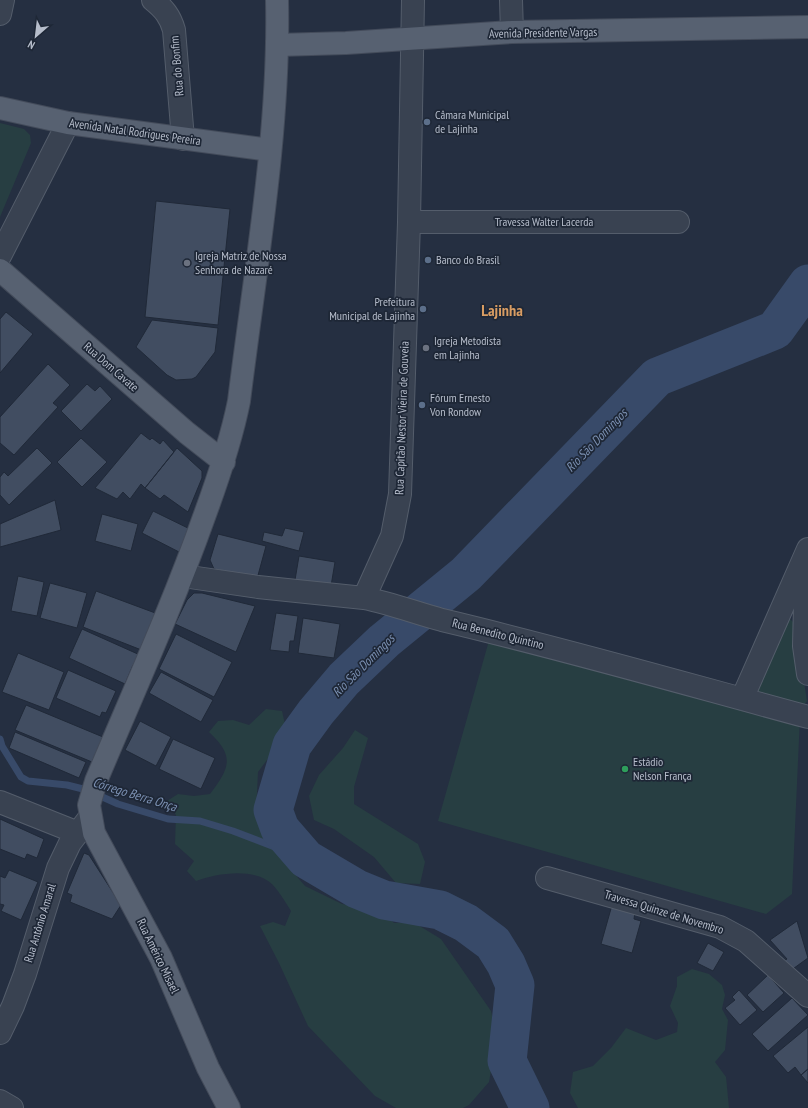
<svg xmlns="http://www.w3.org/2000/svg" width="808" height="1108" font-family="'PT Sans Narrow',sans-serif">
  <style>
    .green { fill: #273e42 }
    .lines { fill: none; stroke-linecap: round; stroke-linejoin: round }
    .stream { stroke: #384a69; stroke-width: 7 }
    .river { stroke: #384a69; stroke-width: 39 }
    .building { fill: #414d61; stroke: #202938 }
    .minor-casing { stroke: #545d6b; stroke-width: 24 }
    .major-casing { stroke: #434b5a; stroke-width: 24 }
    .minor { stroke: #394251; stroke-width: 22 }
    .major { stroke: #576171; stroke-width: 22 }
    .service-dot { fill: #5c6f8a; stroke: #1e2736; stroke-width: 1.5 }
    .worship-dot { fill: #6b7280; stroke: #1e2736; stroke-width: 1.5 }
    .leisure-dot { fill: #2e9e5b; stroke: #1e2736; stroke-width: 1.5 }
    .labels { text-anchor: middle; stroke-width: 3.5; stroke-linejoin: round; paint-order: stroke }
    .street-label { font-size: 12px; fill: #b6bdcb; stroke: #1e2736 }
    .poi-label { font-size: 12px; fill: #b6bdcb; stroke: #1e2736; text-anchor: start }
    .water-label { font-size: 13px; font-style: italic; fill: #7c91b3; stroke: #1e2736 }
    .district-label { font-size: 16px; font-weight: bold; fill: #d99d63; stroke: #1e2736 }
  </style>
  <rect width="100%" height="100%" fill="#252f41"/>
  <!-- green -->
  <path class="green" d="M0,123L24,129L30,135L31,143L0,217Z
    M790,619L794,623L796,631L807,701L803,706L760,698L752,682L785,620Z
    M490,637L800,717L792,894L766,914L438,821Z
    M266,709L282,711L287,733L258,772L256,813L280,857L305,886L342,904L379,909L394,923L413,922L441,939L491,1011L497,1038L489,1082L469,1105L463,1108H396L375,1096L308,1026L279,963L260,926L273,922L285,926L291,911C286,903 280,893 273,885C255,867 218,873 196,881L187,871L194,861L175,844L176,815L167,801L178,794L194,796L210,794C230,768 235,756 209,732L218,721L233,720L249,725Z
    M355,730L368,738L354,787V804L418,844L425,862L420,884L396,883L374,857L334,829L314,820L309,796L319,775L343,748Z
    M692,969L709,974L722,985L725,995L722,1009L728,1020L725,1050L715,1062L726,1077L729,1108H578L570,1093L573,1072L593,1066L611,1048L626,1028L656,1040L677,1032L678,1023L670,1006L677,986V977Z"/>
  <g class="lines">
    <!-- stream -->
    <path class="stream" d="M0,739L2,746L21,777L28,781L67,785L87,790L118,804L168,819L200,821L233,831L306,859"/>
    <!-- river -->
    <path class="river" d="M530,1108L507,1061L515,985L506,964L493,943L466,923L440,910L384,900L357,889L306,859L280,829L273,810L292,745L316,712L344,679L384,641L466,574L657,377L775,330L808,284"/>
  </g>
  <!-- building -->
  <path class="building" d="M156,201L230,209L218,325L145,317Z
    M6,312L33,334L0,373V319Z
    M152,320L218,328L215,352L196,377L192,379L176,380L167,375L136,347Z
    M48,364L70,385L53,403L58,407L14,455L0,443V417Z
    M87,384L95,391L100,386L112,399L81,431L61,411Z
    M141,433L150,440L152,438L160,444L163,440L174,452L145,488L141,484L130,499L123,492L117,499L95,488Z
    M81,438L107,462L82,487L57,462Z
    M37,448L52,463L9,505L0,495V477L4,472L8,476Z
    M177,448L202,471V478L188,512L164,495L160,499L145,488Z
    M55,500L61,530L0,547V524Z
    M153,511L192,530L181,553L142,533Z
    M102,514L138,524L131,551L95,541Z
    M285,528L304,532L299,551L262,541L264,532L282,536Z
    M218,534L266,546L257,579L214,569L210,560Z
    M299,556L335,562L330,592L294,586Z
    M18,576L44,582L37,616L11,611Z
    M50,583L87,593L77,628L40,618Z
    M96,591L158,614L144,651L83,627Z
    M194,593H202L255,606L236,652L175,624L187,600Z
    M276,613L298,616L294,641H290L289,652L270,650Z
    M303,618L340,624L334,658L298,653Z
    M82,629L140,655L135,666L133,665L125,684L69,658Z
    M176,634L232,662L214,697L159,669Z
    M18,653L64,672L49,710L2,692Z
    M68,670L116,691L106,713L102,712L100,717L56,698Z
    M161,672L213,700L201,722L149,693Z
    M26,705L103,737L92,762L15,730Z
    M140,721L171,737L156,766L125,750Z
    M15,732L86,762L79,778L9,748Z
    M173,739L215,758L201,789L159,769Z
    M0,819L44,839L37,858L27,854L25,859L0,849Z
    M84,853L89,855L121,905L112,919L70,902L72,895L67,893Z
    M9,870L38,882L21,920L1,911L4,905L0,904V876L5,878Z
    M612,905L635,912L634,919L641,921L632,953L601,944Z
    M797,921L808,958L790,971L784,961L787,959L770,940Z
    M708,943L724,952L713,971L697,963Z
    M768,975L784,993L763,1012L747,995Z
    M739,990L757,1010L740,1025L725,1008L735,1000L732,997Z
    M792,998L808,1015L768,1051L752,1034Z
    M808,1027V1069L801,1075L795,1067L788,1073L773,1056Z
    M808,1069V1083L801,1075Z"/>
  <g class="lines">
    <defs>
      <path id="minor" d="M153,0C164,9 170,16 174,30L183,139
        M511,0L512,32
        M0,14L3,0
        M409,222H678
        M0,256L68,123
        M806,564L804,646L808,674
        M183,576L258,587L364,598C390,603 416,613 442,620C565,649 686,684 808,717
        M364,598L392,536L400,494L409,222L413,0
        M742,699L808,549
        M0,802L78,833
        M547,878L720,927L746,941L808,996
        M0,1033L13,1006L25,974L58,868L70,843L90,817
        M0,1101L12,1108"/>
      <path id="major" d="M278,45L346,43L512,32L808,27
        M0,108L68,123L270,150
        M0,270L187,433L224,462
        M229,1108L208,1068L161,958L94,833L89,805L96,781C133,693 172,607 204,517C218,479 231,441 239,401C255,270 280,132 277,0"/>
    </defs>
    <!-- minor casing -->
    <use href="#minor" class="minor-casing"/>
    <!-- major casing -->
    <use href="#major" class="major-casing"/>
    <!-- minor -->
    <use href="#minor" class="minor"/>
    <!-- major -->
    <use href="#major" class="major"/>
  </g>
  <!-- markers -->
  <g class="service-dot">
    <circle cx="427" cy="122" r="4"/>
    <circle cx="428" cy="260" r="4"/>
    <circle cx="423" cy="309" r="4"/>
    <circle cx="422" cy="405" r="4"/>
  </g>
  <g class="worship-dot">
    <circle cx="187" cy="263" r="4"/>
    <circle cx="426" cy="348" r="4"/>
  </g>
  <circle class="leisure-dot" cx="625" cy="769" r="4"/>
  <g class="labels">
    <!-- street labels -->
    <g class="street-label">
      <text transform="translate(543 33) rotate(-1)" y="4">Avenida Presidente Vargas</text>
      <text transform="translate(177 66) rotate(-95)" y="4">Rua do Bonfim</text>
      <text transform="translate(135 132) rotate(8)" y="4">Avenida Natal Rodrigues Pereira</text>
      <text x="544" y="226">Travessa Walter Lacerda</text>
      <text transform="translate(111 367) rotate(41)" y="4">Rua Dom Cavate</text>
      <text transform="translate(402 418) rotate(-88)" y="4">Rua Capitão Nestor Vieira de Gouveia</text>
      <text transform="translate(498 634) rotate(14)" y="4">Rua Benedito Quintino</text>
      <text transform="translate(664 912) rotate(17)" y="4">Travessa Quinze de Novembro</text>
      <text transform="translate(40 923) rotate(-73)" y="4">Rua Antônio Amaral</text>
      <text transform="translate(158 956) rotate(64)" y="4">Rua Américo Misael</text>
    </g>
    <!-- poi labels -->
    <g class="poi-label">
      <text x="435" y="119">Câmara Municipal<tspan x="435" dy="14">de Lajinha</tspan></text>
      <text x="195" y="260">Igreja Matriz de Nossa<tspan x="195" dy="14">Senhora de Nazaré</tspan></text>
      <text x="436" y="264">Banco do Brasil</text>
      <text x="415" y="306" text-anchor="end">Prefeitura<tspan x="415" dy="14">Municipal de Lajinha</tspan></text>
      <text x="434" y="345">Igreja Metodista<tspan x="434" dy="14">em Lajinha</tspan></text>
      <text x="430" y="402">Fórum Ernesto<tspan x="430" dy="14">Von Rondow</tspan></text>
      <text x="633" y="766">Estádio<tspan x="633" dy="14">Nelson França</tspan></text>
    </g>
    <!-- water labels -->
    <g class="water-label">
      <text transform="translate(596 440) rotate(-46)" y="5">Rio São Domingos</text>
      <text transform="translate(363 665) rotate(-45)" y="5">Rio São Domingos</text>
      <text transform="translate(135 794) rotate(17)" y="5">Córrego Berra Onça</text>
    </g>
    <!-- district labels -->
    <g class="district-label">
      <text x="502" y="316">Lajinha</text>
    </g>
  </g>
  <!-- north arrow -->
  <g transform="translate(36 36) rotate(208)" stroke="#1e2736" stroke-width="3" paint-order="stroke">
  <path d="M0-3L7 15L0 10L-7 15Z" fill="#b6bdcb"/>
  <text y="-6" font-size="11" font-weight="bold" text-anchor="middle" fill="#b6bdcb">N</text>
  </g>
</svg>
